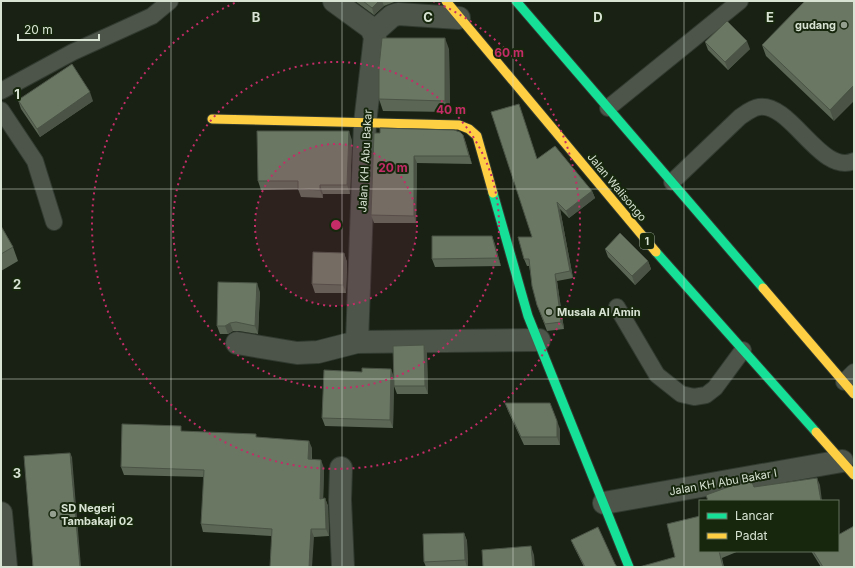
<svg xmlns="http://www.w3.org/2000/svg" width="855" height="568" font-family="Inter,sans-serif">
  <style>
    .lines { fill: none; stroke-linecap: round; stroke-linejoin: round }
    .lane-casing { stroke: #323a30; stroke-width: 18 }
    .street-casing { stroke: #323a30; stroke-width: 24 }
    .fast-casing { stroke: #323a30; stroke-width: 11 }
    .slow-casing { stroke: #323a30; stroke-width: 11 }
    .lane { stroke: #4d554a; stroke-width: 16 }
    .street { stroke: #4d554a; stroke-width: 22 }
    .fast { stroke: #16e098; stroke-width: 9 }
    .slow { stroke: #ffcf43; stroke-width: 9 }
    .wall { fill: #5b6655 }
    .shaded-wall { fill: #4a5345 }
    .building { fill: #6a7763; stroke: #4a5345 }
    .grid { fill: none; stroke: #d8e3d3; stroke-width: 1; stroke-opacity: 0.55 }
    .ring { fill: none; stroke: #c42c67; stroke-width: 2; stroke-dasharray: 2 4 }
    .poi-dot { fill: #959f90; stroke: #17270e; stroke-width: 1.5 }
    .labels { text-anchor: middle; stroke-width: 4; stroke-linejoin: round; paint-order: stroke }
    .shield { fill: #17270e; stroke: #9eab98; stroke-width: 1 }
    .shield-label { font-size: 10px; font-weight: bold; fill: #d8e3d3 }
    .poi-label { font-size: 11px; font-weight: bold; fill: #d8e3d3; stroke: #17270e; text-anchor: start }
    .street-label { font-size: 11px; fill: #d8e3d3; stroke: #17270e }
    .grid-label { font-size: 13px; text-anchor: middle; font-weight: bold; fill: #d8e3d3; stroke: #17270e; stroke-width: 4; stroke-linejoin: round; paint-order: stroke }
    .centre { fill: #c42c67; stroke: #17270e; stroke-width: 2 }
    .ring-label { font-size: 12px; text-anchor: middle; font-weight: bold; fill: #c42c67; stroke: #17270e; stroke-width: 4; stroke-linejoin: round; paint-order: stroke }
  </style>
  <rect width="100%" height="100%" fill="#182114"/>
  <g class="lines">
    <defs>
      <path id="lane" d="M1,91L73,52L152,16L170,1
        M608,108L740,1
        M1,110L35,161L54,222
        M672,182L740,117C746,113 752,108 759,107C791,102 821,176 854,161
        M617,307L657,375L681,394L694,397L706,395L715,388L743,350
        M844,382L854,372"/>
      <path id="street" d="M334,1L371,28L375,37L365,123L357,342
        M374,32L392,16L398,14L459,18
        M237,343L297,353L318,352L357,342L539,340
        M341,468L340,500L343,567
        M604,503L842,461
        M1,513L6,567"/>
      <path id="fast" d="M516,1L763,288
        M493,193L528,316L629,567
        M656,252L816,432"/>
      <path id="slow" d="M446,1L656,252
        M212,119L459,125L469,129L477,136L493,193
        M763,288L854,394
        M816,432L854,475"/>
    </defs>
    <!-- lane casing -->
    <use href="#lane" class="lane-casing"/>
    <!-- street casing -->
    <use href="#street" class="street-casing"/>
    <!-- fast casing -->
    <use href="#fast" class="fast-casing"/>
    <!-- slow casing -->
    <use href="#slow" class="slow-casing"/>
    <!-- lane -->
    <use href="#lane" class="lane"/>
    <!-- street -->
    <use href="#street" class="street"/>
    <!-- fast -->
    <use href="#fast" class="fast"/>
    <!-- slow -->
    <use href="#slow" class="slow"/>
  </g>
  <!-- wall -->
  <path class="wall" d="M355,1H397L384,6L374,15Z
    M805,1L834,121L766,56L762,45Z
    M705,42L750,49L728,70L708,50Z
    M449,49L450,112L383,111L379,99Z
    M18,100L93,101L40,137L21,109Z
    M380,133L463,135L472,164L417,163L416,223H374L371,215Z
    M352,140L350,194H323V198L301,197L298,189L261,190L258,181Z
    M538,159L592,191L595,198L569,218L560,209L573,278L557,281L564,329L547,331L537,305L529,266H527L524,259L532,237Z
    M1,226L13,247L18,261L1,271Z
    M492,236L501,266L435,267L432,259Z
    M605,249L648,261L651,269L635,285L608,257Z
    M344,253L347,262L346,293H315L312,284Z
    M260,292L258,334L239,331H233L228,334H220L217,326Z
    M424,345L427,354L428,394H397L394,386V378L393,428L325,426L322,418L394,377Z
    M505,403L560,429V445H524L508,411Z
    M183,431L257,437L312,448V460L324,468L323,499L325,498L328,506L329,536L314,537L271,536L203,532L201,524L204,477L124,475L121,467Z
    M464,533L467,541L468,567H426L424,562Z
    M571,540L615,564L617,567H584L574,547Z
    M700,551H739L722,558L724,567H639Z
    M811,551H838L854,567H821Z"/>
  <!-- shaded-wall -->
  <path class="shaded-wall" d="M379,1H382L384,6L374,15L372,8Z
    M445,38L449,49L450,112L445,101Z
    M747,41L750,49L728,70L725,62Z
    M854,85V101L834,121L830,110Z
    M90,92L93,101L40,137L37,129Z
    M349,131L352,140L350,194L347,185Z
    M463,135L466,143L472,164L469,156Z
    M414,156L417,163L416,223L414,216Z
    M320,185L323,194V198L320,190Z
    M592,191L595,198L569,218L566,211Z
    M557,202L560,209L573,278L570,271Z
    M492,236L495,244L501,266L498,258Z
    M344,253L347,262L346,293L343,285Z
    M648,261L651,269L635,285L632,276Z
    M555,274L557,281L564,329L561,322Z
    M257,283L260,292L258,334L255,326Z
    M230,323L233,331L228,334L225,326Z
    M424,345L427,354L428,394L425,386Z
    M391,369L394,377L393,428L390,420Z
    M557,421L560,429V445L557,437Z
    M309,441L312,448L311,467L308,459Z
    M70,453L72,457L81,567H80Z
    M321,460L324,468L323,506L320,499Z
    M817,478L820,485L822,501H821Z
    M325,498L328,506L329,536L326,529Z
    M311,529L314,537L312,567H309Z
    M464,533L467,541L468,567H467L465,560Z
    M531,546L534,555L535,567H533Z"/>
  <!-- building -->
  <path class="building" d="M363,1H379L372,8Z
    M805,1H854V85L830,110L762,45Z
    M727,21L747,41L725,62L705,42Z
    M382,38H445V101L379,99V67Z
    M72,64L90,92L37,129L18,100Z
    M519,104L537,159L555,146L592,191L566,211L557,202L570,271L555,274L561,322L545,324L537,305L532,286L529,259H524L518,237H532L491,112Z
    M380,128L454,130L460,132L463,135L469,156H414V216L371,215L374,133H380Z
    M257,131H349L347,185H320V190L298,189V181H258Z
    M1,226L13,247L1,254Z
    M620,233L648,261L632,276L605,249Z
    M432,236H492L498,258L432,259Z
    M313,252L344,253L343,285L312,284Z
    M218,282L257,283L255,326L236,322L230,323L225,326H217Z
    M424,345L425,386H394L393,346Z
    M362,368L391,369L390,420L322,418L324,370L362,372Z
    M505,403H550L557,421V437H521Z
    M122,424L181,426V431L256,434V437L309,441L308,459L321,460L320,499L325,498L326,529H311L309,567H270L272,529L201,524L204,470L121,467Z
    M70,453L80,567H33L24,456Z
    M817,478L821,501H708L706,495L734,485L752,482L754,487Z
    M700,516V551H719L723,567H639L675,557L667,524Z
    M854,526V567H823L813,551H838V535Z
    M598,527L615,564L617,567H585L571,540Z
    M464,533L465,560L424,562L423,534Z
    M531,546L533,567H483L482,550Z"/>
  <!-- grid -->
  <path class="grid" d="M171,1V567M342,1V567M513,1V567M684,1V567M1,189H854M1,379H854"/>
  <!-- distance rings -->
  <circle cx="336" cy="225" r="81" fill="#c42c67" fill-opacity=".12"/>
  <g class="ring">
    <circle cx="336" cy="225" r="81"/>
    <circle cx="336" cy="225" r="163"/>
    <path d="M433 1A244 244 0 1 1 239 1"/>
  </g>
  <!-- markers -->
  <g class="poi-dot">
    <circle cx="844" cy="25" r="4"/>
    <circle cx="549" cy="312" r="4"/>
    <circle cx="53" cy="514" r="4"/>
  </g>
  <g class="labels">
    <!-- shield labels -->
    <rect class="shield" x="640" y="233" width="14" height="16" rx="3"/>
    <g class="shield-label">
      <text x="647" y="245">1</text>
    </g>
    <!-- poi labels -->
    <g class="poi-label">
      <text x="836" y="29" text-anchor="end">gudang</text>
      <text x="557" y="316">Musala Al Amin</text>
      <text x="61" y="512">SD Negeri<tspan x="61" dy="13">Tambakaji 02</tspan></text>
    </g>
    <!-- street labels -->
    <g class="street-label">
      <text transform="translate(365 161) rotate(-87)" y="4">Jalan KH Abu Bakar</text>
      <text transform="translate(617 187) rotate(50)" y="4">Jalan Walisongo</text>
      <text transform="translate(723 482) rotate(-10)" y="4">Jalan KH Abu Bakar I</text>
    </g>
  </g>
  <g class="grid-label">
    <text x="256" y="22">B</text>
    <text x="428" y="22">C</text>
    <text x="598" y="22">D</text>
    <text x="770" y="22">E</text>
    <text x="17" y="99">1</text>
    <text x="17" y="289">2</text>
    <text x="17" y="478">3</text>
  </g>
  <circle cx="336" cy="225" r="6" class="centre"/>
  <g class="ring-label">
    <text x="509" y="57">60 m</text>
    <text x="451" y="114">40 m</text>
    <text x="393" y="172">20 m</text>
  </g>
  <!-- border -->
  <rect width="855" height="568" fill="none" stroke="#d8e3d3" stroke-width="4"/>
  <!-- legend -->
  <rect x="699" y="500" width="140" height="52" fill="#17270e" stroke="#64725d"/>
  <rect x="707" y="513" width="20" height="6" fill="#16e098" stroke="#64725d"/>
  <text x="735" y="520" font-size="12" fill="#d8e3d3">Lancar</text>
  <rect x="707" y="533" width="20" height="6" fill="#ffcf43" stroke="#64725d"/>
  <text x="735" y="540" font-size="12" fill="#d8e3d3">Padat</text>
  <!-- scale -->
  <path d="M18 34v6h81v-6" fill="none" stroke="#d8e3d3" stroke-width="2"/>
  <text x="24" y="34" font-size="12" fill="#d8e3d3" stroke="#17270e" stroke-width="3" paint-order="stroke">20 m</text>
</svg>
